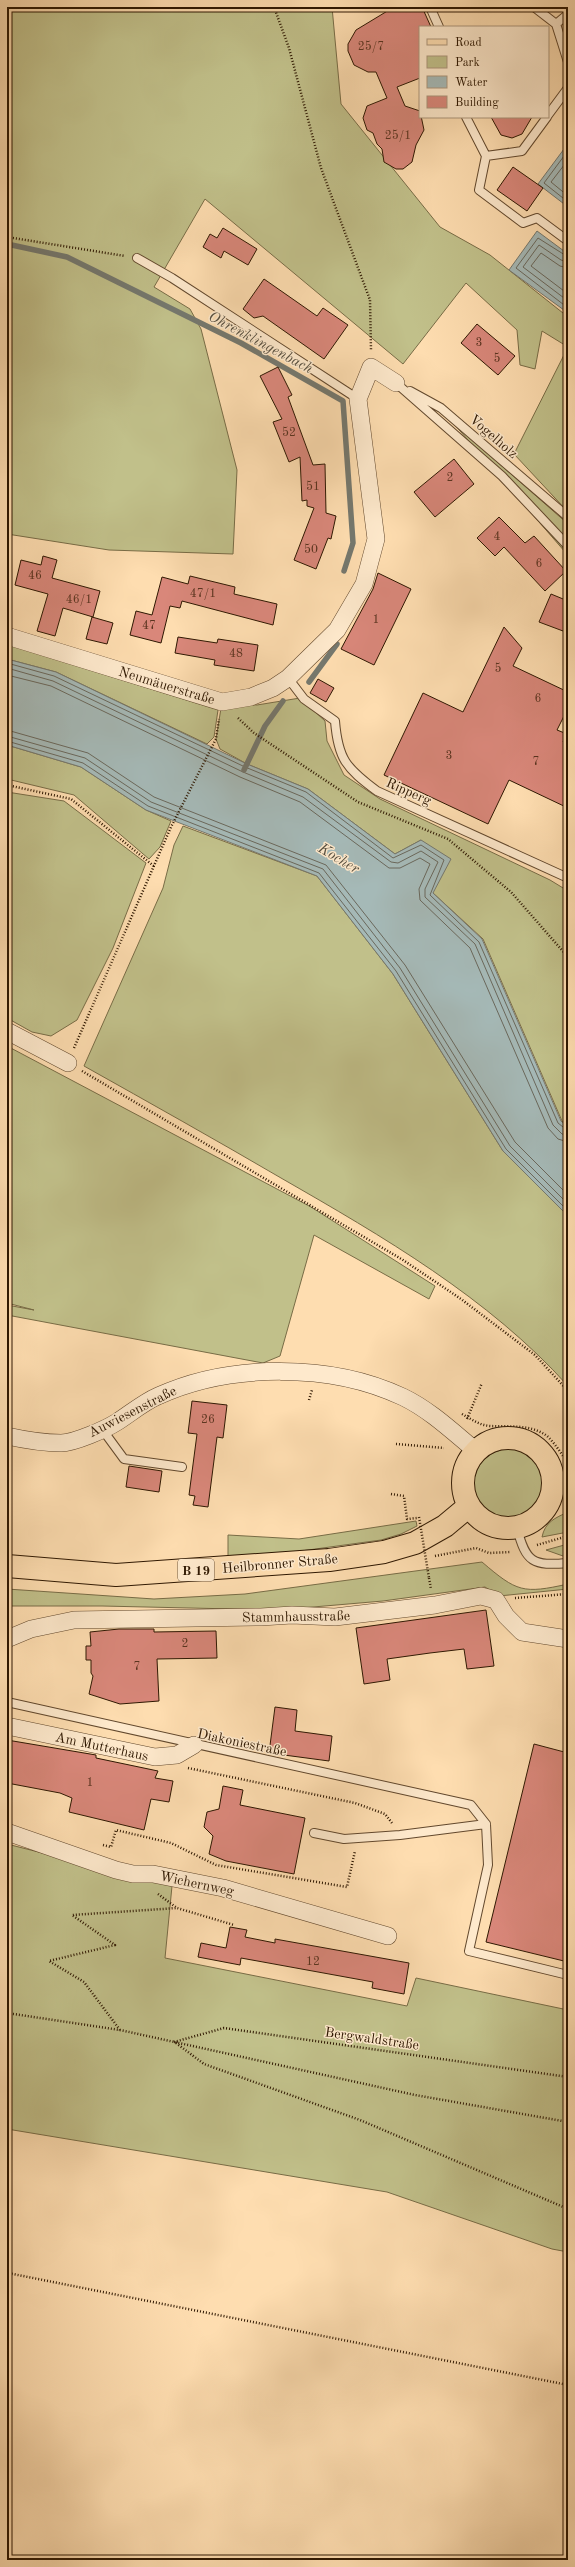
<svg xmlns="http://www.w3.org/2000/svg" width="575" height="2567" font-family="'Old Standard TT',serif">
  <style>
    .green { fill: #c1c08a; stroke: #786c46 }
    .water { fill: #a5b9b7; stroke: #75786e }
    .lines { fill: none; stroke-linecap: round; stroke-linejoin: round }
    .shore { stroke: #6a685c; stroke-width: 1 }
    .stream { stroke: #75786e; stroke-width: 5.5 }
    .building { fill: #d9877a; stroke: #2e1701 }
    .service-casing { stroke: #62482d; stroke-width: 10 }
    .minor-casing { stroke: #62482d; stroke-width: 18 }
    .primary-casing { stroke: #2e1701; stroke-width: 24 }
    .path { stroke: #2e1701; stroke-width: 2.5; stroke-dasharray: 1 2; stroke-linecap: butt }
    .service { stroke: #fee9cc; stroke-width: 8 }
    .minor { stroke: #fee9cc; stroke-width: 17 }
    .primary { stroke: #feddb0; stroke-width: 22 }
    .path-bridge { stroke: #2e1701; stroke-width: 2.5; stroke-dasharray: 1 2; stroke-linecap: butt }
    .labels { text-anchor: middle; stroke-width: 3; stroke-linejoin: round; paint-order: stroke }
    .number-label { font-size: 12px; fill: #59331f }
    .shield { fill: #fee9cc; stroke: #6c563e; stroke-width: 1 }
    .shield-label { font-size: 13px; font-weight: bold; fill: #2e1701 }
    .street-label { font-size: 14px; fill: #2e1701; stroke: #fee9cc }
    .water-label { font-size: 15px; font-style: italic; fill: #585041; stroke: #fee9cc }
  </style>
  <rect width="100%" height="100%" fill="#feddb0"/>
  <filter id="stains"><feTurbulence type="fractalNoise" baseFrequency=".005" numOctaves="4"/><feColorMatrix values="0 0 0 0 .2 0 0 0 0 .09 0 0 0 0 .02 0 0 0 .5 -.17"/></filter>
  <radialGradient id="worn" r=".72"><stop offset=".6" stop-color="#630" stop-opacity="0"/><stop offset="1" stop-color="#630" stop-opacity=".3"/></radialGradient>
  <!-- green -->
  <path class="green" d="M7,7H332L341,104L440,227L490,255L568,317V512L514,454L568,347L542,331L535,369L520,365L517,330L466,283L403,364L205,199L154,287L190,309L201,329L237,470L233,554L109,550L7,534Z
    M454,424L568,524V555L566,553Z
    M7,644L218,710L214,737L207,744L56,672L7,659Z
    M300,698L325,721L327,741L344,775L380,799L550,880L568,891V1128L562,1121L483,939L433,893L421,840L395,854L308,789L247,764L220,749L216,739L222,702L257,705Z
    M7,745L81,767L146,810L171,821L160,847L149,859L74,795L7,779Z
    M7,792L64,801L146,863L113,948L77,1020L51,1036L32,1032L7,1018Z
    M183,826L317,876L393,974L503,1151L568,1216V1386C489,1298 382,1236 281,1178C216,1140 150,1103 84,1066L163,888L174,845Z
    M7,1046L311,1207L435,1286L429,1299L314,1235L280,1356L263,1363L7,1315V1305L34,1310L7,1303Z
    M474 1484a35 35 0 1 1 70 0a35 35 0 1 1-70 0Z
    M568,1512V1532L542,1537C545,1522 555,1518 568,1512Z
    M416,1521L417,1526L401,1534L381,1540L228,1561V1535L299,1539Z
    M568,1544V1555L563,1556L546,1550Z
    M482,1562C517,1592 523,1594 568,1584V1589L499,1596L485,1587L383,1601L278,1610L102,1606H7V1589L154,1599L245,1594Z
    M7,1844L172,1886L165,1958L407,2006L416,1978L568,2010V2252L552,2249L387,2192L7,2129Z"/>
  <!-- water -->
  <path class="water" d="M564,149L568,152V207L538,184Z
    M537,231L568,254V313L509,270Z
    M7,659L56,672L247,764L308,789L395,854L421,840L451,859L433,893L482,939L561,1121L568,1128V1216L503,1151L393,974L317,876L146,810L81,767L7,745Z"/>
  <g class="lines">
    <!-- shore -->
    <path class="shore" d="M568,155L564,156L544,183L568,202
      M568,160L551,182L568,196
      M568,257L538,238L516,268L568,308
      M568,262L561,260L539,245L523,267L568,301
      M568,268L560,266L541,253L531,266L568,294
      M7,663L54,676L245,767L306,792L393,858L421,845L444,860L430,895L479,942L558,1123L568,1131
      M7,668L53,681L243,772L303,797L391,862L398,863L421,851L438,862L425,889V897L475,944L553,1125L562,1134L568,1136
      M7,675L51,686L240,777L300,802L389,868H400L420,858L430,864L419,889L420,900L470,948L548,1128L558,1139L568,1142
      M7,730L88,753L154,797L326,865L405,965L515,1142L568,1195
      M7,736L85,758L151,802L323,869L400,968L510,1146L568,1204
      M7,741L83,763L148,806L319,873L396,971L506,1149L568,1211"/>
    <!-- stream -->
    <path class="stream" d="M7,244L67,257L241,343L343,401L353,543L344,571
      M309,682L337,644
      M244,770L265,726L283,701"/>
  </g>
  <!-- building -->
  <path class="building" d="M394,7H422L431,27H420V78L397,87L405,106L420,111L424,130L416,145L412,162L403,169H396L384,162L382,149L377,144L373,133L367,130L363,118L367,106L387,98L376,72H368L354,65L348,51V44L356,30Z
    M491,117H532L522,134L512,138L501,135Z
    M513,167L543,188L527,211L497,190Z
    M223,228L257,249L248,265L224,251L221,258L203,247L210,234L217,238Z
    M264,279L317,316L323,308L348,325L324,359L263,316L254,318L243,309Z
    M477,324L515,356L498,375L461,343Z
    M278,367L292,395L288,397L313,465L325,464L326,513L336,516L331,539L328,538L316,569L294,560L314,508L307,506V500L302,501L300,457L289,462L273,422L282,419L260,376Z
    M454,459L474,484L435,517L414,492Z
    M499,517L525,543L534,536L566,571L545,591L504,547L495,556L477,538Z
    M43,556L57,560L52,578L100,591L93,617L63,608L55,636L37,631L48,594L15,585L21,560L41,565Z
    M378,573L411,589L374,665L341,649L373,589Z
    M190,576L235,587L234,594L277,604L273,625L182,601L180,608L170,606L161,643L130,635L136,611L152,615L162,577L188,584Z
    M551,594L568,601V619L563,631L539,622Z
    M92,617L113,623L107,644L86,639Z
    M504,627L522,648L513,666L568,692V708L557,730L567,734L563,742L568,745V808L509,780L488,824L384,775L423,693L463,712Z
    M178,637L217,643L218,639L258,645L254,671L214,665L215,660L175,653Z
    M318,679L334,688L326,702L310,693Z
    M192,1401L227,1405L223,1438L217,1437L208,1507L193,1505L195,1496L189,1495L197,1434L188,1433Z
    M129,1466L162,1471L159,1492L126,1487Z
    M486,1610L494,1666L467,1669L464,1649L430,1653L387,1659L390,1680L364,1684L356,1628Z
    M119,1629H154V1632L216,1631L217,1658L157,1659L159,1701L120,1704L89,1694L93,1676L91,1673V1660H86V1646H91L90,1632Z
    M275,1707L297,1710L295,1731L332,1736L329,1761L269,1753Z
    M7,1740L96,1755V1758L158,1771L155,1778L173,1781L169,1802L151,1799L144,1830L69,1812L72,1798L60,1793L7,1783Z
    M534,1744L568,1753V1962L486,1942Z
    M223,1786L243,1790L240,1805L305,1818L294,1874L226,1861L209,1854L213,1836L204,1827L207,1812L219,1809Z
    M230,1927L247,1930L245,1937L275,1943V1939L409,1963L404,1994L372,1988L373,1982L241,1958L240,1965L198,1957L201,1943L226,1948Z"/>
  <g class="lines">
    <defs>
      <path id="service" d="M430,7L439,27
        M534,7L556,24L568,14
        M556,24L568,62
        M548,115L568,88
        M466,117L486,156L479,190L523,223L537,218L568,241
        M486,156L522,151L547,117
        M137,258L172,278L358,399
        M396,383L502,476L568,546
        M410,391L441,408L568,517
        M288,678L304,699L335,721C338,759 346,768 377,791L568,878
        M102,1429L124,1459L182,1467
        M517,1528C526,1563 533,1566 568,1563
        M7,1702L471,1805L486,1824L400,1835L344,1839L314,1833
        M486,1824L488,1865L469,1951L568,1975"/>
      <path id="minor" d="M7,636L222,702L251,697L273,688L288,678L337,630L364,584L376,539L358,399L371,367L396,383
        M7,1031L68,1063
        M7,1436C25,1440 43,1443 61,1443C74,1443 106,1429 117,1422C131,1413 144,1402 158,1396C230,1363 332,1363 403,1397C430,1410 453,1432 476,1451
        M7,1639L31,1629L74,1620L261,1617L292,1615L335,1617L435,1605L481,1596L496,1600L506,1616L522,1632L568,1639
        M7,1726L155,1757L177,1755L194,1745
        M7,1832L116,1870L133,1874H153L223,1888L388,1936"/>
      <path id="primary" d="M463 1483a45 45 0 1 1 90 0a45 45 0 1 1-90 0Z
        M7,1566L116,1575L329,1560L384,1552L415,1543L445,1526L469,1506"/>
    </defs>
    <!-- service casing -->
    <use href="#service" class="service-casing"/>
    <!-- minor casing -->
    <use href="#minor" class="minor-casing"/>
    <!-- primary casing -->
    <use href="#primary" class="primary-casing"/>
    <!-- path -->
    <path class="path" d="M274,7L289,48L321,168L370,300L371,350
      M7,237L125,256
      M238,718L254,733L358,802L448,839L511,892L568,957
      M7,785L71,799L155,867
      M74,1048L171,827L216,739L219,719
      M82,1071L403,1260L461,1299L535,1355L568,1391
      M309,1400L312,1390
      M462,1414C471,1419 479,1425 490,1426C509,1427 531,1424 547,1436C555,1443 562,1455 568,1463
      M467,1419L482,1383
      M396,1444L444,1448
      M391,1494L404,1496L407,1519L417,1518
      M537,1545L568,1536
      M435,1556L476,1548L489,1553L511,1552
      M429,1578L431,1589
      M515,1598L568,1594
      M188,1768L355,1803L385,1814L392,1823
      M103,1845L111,1847L116,1830L171,1843L216,1865L347,1887L355,1851
      M158,1894L177,1908L234,1925
      M7,2013L120,2030L415,2095L568,2122
      M120,2030L84,1982L49,1961L115,1945L72,1915L177,1908
      M174,2042L224,2028L568,2077
      M176,2043L204,2064L360,2120L568,2209
      M568,2168L564,2169L568,2172
      M7,2275L8,2273L568,2385
      M7,2556L20,2560"/>
    <!-- service -->
    <use href="#service" class="service"/>
    <!-- minor -->
    <use href="#minor" class="minor"/>
    <!-- primary -->
    <use href="#primary" class="primary"/>
    <!-- path-bridge -->
    <path class="path-bridge" d="M419,1517L429,1578"/>
  </g>
  <g class="labels">
    <!-- number labels -->
    <g class="number-label">
      <text x="371" y="50">25/7</text>
      <text x="398" y="139">25/1</text>
      <text x="479" y="346">3</text>
      <text x="497" y="362">5</text>
      <text x="289" y="436">52</text>
      <text x="450" y="481">2</text>
      <text x="313" y="490">51</text>
      <text x="497" y="540">4</text>
      <text x="311" y="553">50</text>
      <text x="539" y="567">6</text>
      <text x="35" y="579">46</text>
      <text x="203" y="597">47/1</text>
      <text x="79" y="603">46/1</text>
      <text x="376" y="623">1</text>
      <text x="149" y="629">47</text>
      <text x="236" y="657">48</text>
      <text x="498" y="672">5</text>
      <text x="538" y="702">6</text>
      <text x="449" y="759">3</text>
      <text x="536" y="765">7</text>
      <text x="208" y="1423">26</text>
      <text x="185" y="1647">2</text>
      <text x="137" y="1670">7</text>
      <text x="90" y="1786">1</text>
      <text x="313" y="1965">12</text>
    </g>
    <!-- shield labels -->
    <rect class="shield" x="178" y="1559" width="36" height="22" rx="3"/>
    <g class="shield-label">
      <text x="196" y="1575">B 19</text>
    </g>
    <!-- street labels -->
    <g class="street-label">
      <text transform="translate(494 436) rotate(41)" y="5">Vogelholz</text>
      <text transform="translate(167 685) rotate(17)" y="5">Neumäuerstraße</text>
      <text transform="translate(409 791) rotate(24)" y="5">Ripperg</text>
      <text transform="translate(132 1411) rotate(-27)" y="5">Auwiesenstraße</text>
      <text transform="translate(280 1563) rotate(-5)" y="5">Heilbronner Straße</text>
      <text transform="translate(296 1616) rotate(-1)" y="5">Stammhausstraße</text>
      <text transform="translate(242 1742) rotate(12)" y="5">Diakoniestraße</text>
      <text transform="translate(102 1746) rotate(12)" y="5">Am Mutterhaus</text>
      <text transform="translate(197 1883) rotate(12)" y="5">Wichernweg</text>
      <text transform="translate(372 2038) rotate(8)" y="5">Bergwaldstraße</text>
    </g>
    <!-- water labels -->
    <g class="water-label">
      <text transform="translate(261 342) rotate(28)" y="5">Ohrenklingenbach</text>
      <text transform="translate(339 858) rotate(31)" y="5">Kocher</text>
    </g>
  </g>
  <!-- margin -->
  <rect width="575" height="2567" fill="none" stroke="#feddb0" stroke-width="24"/>
  <rect x="8" y="8" width="559" height="2551" fill="none" stroke="#2e1701" stroke-width="2"/>
  <rect x="12" y="12" width="551" height="2543" fill="none" stroke="#2e1701"/>
  <!-- legend -->
  <rect x="419" y="26" width="130" height="92" fill="#fee9cc" stroke="#ab957b"/>
  <rect x="427" y="39" width="20" height="6" fill="#feddb0" stroke="#ab957b"/>
  <text x="455" y="46" font-size="12" fill="#2e1701">Road</text>
  <rect x="427" y="56" width="20" height="12" fill="#c1c08a" stroke="#ab957b"/>
  <text x="455" y="66" font-size="12" fill="#2e1701">Park</text>
  <rect x="427" y="76" width="20" height="12" fill="#a5b9b7" stroke="#ab957b"/>
  <text x="455" y="86" font-size="12" fill="#2e1701">Water</text>
  <rect x="427" y="96" width="20" height="12" fill="#d9877a" stroke="#ab957b"/>
  <text x="455" y="106" font-size="12" fill="#2e1701">Building</text>
  <rect width="100%" height="100%" filter="url(#stains)"/>
  <rect width="100%" height="100%" fill="url(#worn)"/>
</svg>
